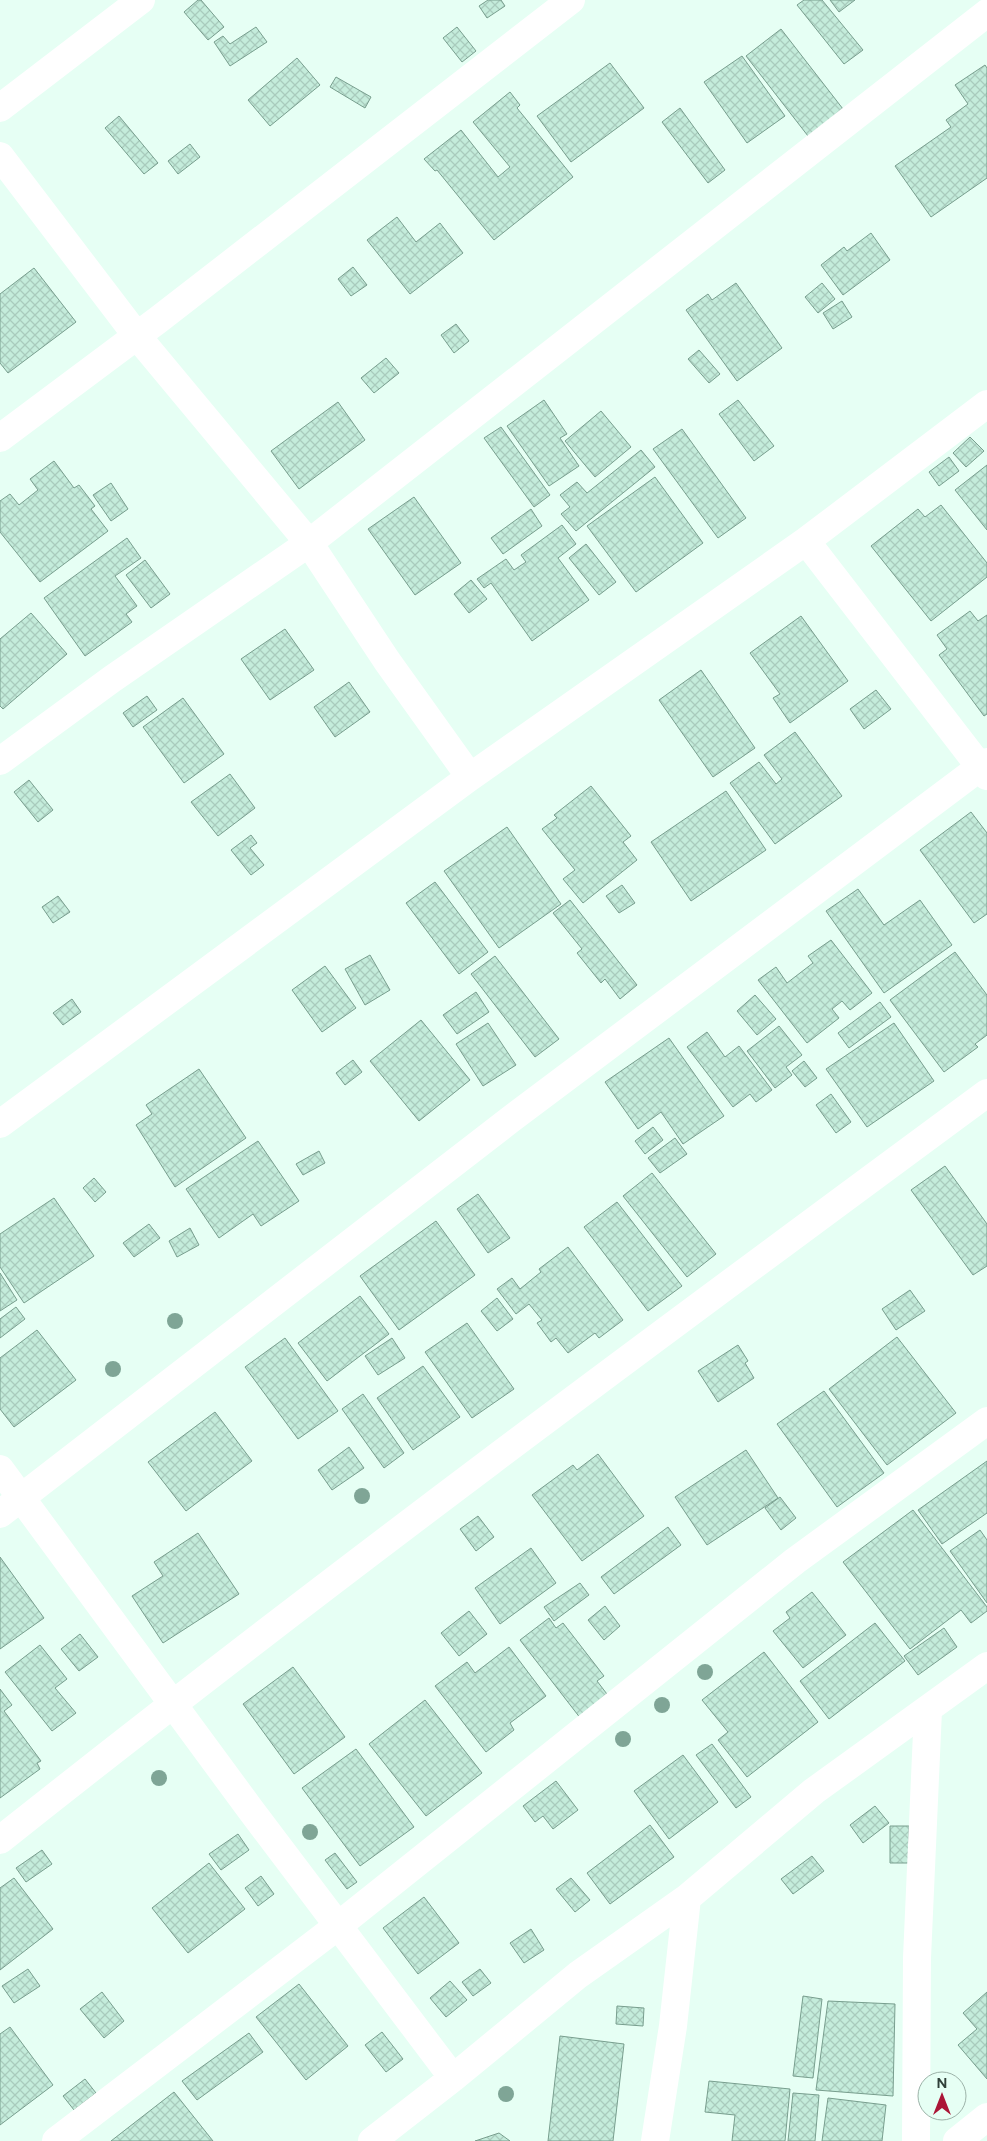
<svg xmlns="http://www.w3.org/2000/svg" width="987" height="2141" font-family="Figtree,sans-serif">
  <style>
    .building { fill: url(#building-cross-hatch); stroke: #789e8e }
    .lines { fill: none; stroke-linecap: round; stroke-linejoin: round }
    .street { stroke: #fff; stroke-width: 28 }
    .tree { fill: #7fa596 }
  </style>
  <defs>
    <pattern id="building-cross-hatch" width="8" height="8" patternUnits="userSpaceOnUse" patternTransform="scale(1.25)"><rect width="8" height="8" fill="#c4ecdb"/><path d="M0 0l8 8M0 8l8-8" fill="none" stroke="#a9cbbd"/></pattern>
  </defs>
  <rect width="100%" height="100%" fill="#e6fff4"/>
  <!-- building -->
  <path class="building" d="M198,0H201L224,27L208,40L184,12Z
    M488,0H501L505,6L487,18L479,6Z
    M804,0H822L863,50L844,64L797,5Z
    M830,0H855L839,12Z
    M256,27L267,42L230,66L214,42L223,36L230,44Z
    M457,27L476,51L462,62L443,38Z
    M781,29L843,109L808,136L746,56Z
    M742,56L785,116L747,143L704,82Z
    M297,58L320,85L270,126L248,100Z
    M610,63L644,108L571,162L537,116Z
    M985,65L987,68V178L931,217L895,166L951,127L946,120L968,104L955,85Z
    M336,77L371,97L365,108L330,87Z
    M510,92L520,105L517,108L573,177L494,240L437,170L435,171L424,159L461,130L498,177L510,167L473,122Z
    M680,108L725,170L708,183L662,122Z
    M119,116L158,163L144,174L105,128Z
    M190,144L200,157L178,174L168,161Z
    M397,217L416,242L440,223L463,253L410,294L367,240Z
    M871,233L890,260L843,295L821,265L844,247L847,251Z
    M353,267L367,285L351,296L338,279Z
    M34,268L76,322L8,373L0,363V294Z
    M736,283L782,348L737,381L686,310L708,294L712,300Z
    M822,283L835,299L818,313L805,297Z
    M842,301L852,317L833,329L823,313Z
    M456,324L469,341L454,353L441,335Z
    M699,350L720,374L709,383L688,359Z
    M386,358L399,373L374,393L361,378Z
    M544,400L567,434L560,438L579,466L549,486L507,426Z
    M738,400L774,446L754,461L719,414Z
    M338,402L365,440L299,489L271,451Z
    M601,411L631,447L595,477L565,441Z
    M501,427L550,495L534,507L484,438Z
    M682,429L746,518L718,538L653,449Z
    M970,437L984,451L966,467L953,453Z
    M641,450L655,467L576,531L561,514L570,507L560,495L577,482L587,493Z
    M949,457L959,471L939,486L929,472Z
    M54,461L74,488L79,485L95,506L91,509L108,531L40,582L0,532V501L10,494L19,505L38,490L30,479Z
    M987,465V530L955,490Z
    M655,477L703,543L636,592L587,526Z
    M111,483L128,509L111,521L93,495Z
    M414,497L461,563L415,595L368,529Z
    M941,505L987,563V577L931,621L871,546L918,509L925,517Z
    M531,509L542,526L503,554L491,538Z
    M562,525L576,544L558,558L589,600L532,641L491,583L484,588L477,579L506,559L514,570L526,562L521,555Z
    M127,538L141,558L115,576L137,606L126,614L132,622L85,656L44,598Z
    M586,544L616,582L599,595L569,558Z
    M145,560L170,594L151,608L126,575Z
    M471,580L487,599L469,613L454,594Z
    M970,611L978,621L987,615V714L984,716L939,655L947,649L937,635Z
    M31,613L67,654L3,709L0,706V639Z
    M801,616L848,681L790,723L773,698L780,694L750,653Z
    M285,629L314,670L270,700L241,659Z
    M701,670L755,748L713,777L659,700Z
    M349,682L370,712L335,737L314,707Z
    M876,690L891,709L864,729L850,709Z
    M147,696L157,710L133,727L123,713Z
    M183,698L224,754L184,783L143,727Z
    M795,732L842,796L775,844L730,783L759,762L776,784L782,779L764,755Z
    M230,774L255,808L218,836L191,802Z
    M29,780L53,810L38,822L14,792Z
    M591,786L631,836L623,842L637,860L583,903L563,879L575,870L542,829L557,818L554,815Z
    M726,791L766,850L691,901L651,842Z
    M971,812L987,833V914L974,923L920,850Z
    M507,827L561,904L499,948L444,871Z
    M251,835L257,843L250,848L264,865L251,875L231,850Z
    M435,882L488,952L459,974L406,903Z
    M622,885L635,903L619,913L606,896Z
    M858,889L884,925L920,900L952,945L884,993L826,911Z
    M58,896L70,912L53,923L42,907Z
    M570,900L637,985L620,999L605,979L601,983L577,953L582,949L553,913Z
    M831,940L872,993L850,1010L842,1001L832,1009L839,1018L807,1043L758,980L776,967L787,983L813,963L808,956Z
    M955,952L987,995V1035L975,1044L978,1047L944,1072L890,1000Z
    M370,955L390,990L365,1005L345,969Z
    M495,956L559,1039L535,1057L471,974Z
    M325,966L356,1008L322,1032L292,990Z
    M476,992L489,1012L457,1034L443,1015Z
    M755,995L776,1019L757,1035L737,1011Z
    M72,999L81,1012L63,1025L53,1013Z
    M880,1002L891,1017L849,1048L838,1033Z
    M421,1020L470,1080L419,1121L370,1061Z
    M488,1023L516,1065L483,1086L456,1044Z
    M894,1023L934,1081L867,1127L826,1069Z
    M779,1026L802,1055L786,1067L792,1075L775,1088L747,1051Z
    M707,1032L725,1057L739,1046L772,1090L756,1102L750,1094L733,1107L687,1047Z
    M669,1038L724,1116L683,1144L661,1112L638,1129L605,1082Z
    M353,1060L362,1072L345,1085L336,1073Z
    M804,1061L817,1078L805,1087L792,1071Z
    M199,1069L246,1138L175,1187L136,1125L152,1114L146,1105Z
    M831,1094L851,1122L836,1133L816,1105Z
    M653,1127L663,1140L645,1154L635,1141Z
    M675,1138L687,1154L660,1173L648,1158Z
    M258,1141L299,1201L261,1226L253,1214L219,1238L186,1189Z
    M319,1151L325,1163L303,1175L296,1164Z
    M945,1166L987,1224V1266L973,1275L911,1190Z
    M652,1173L716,1254L687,1277L623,1196Z
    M94,1178L106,1192L95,1202L83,1188Z
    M478,1194L510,1238L488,1253L457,1209Z
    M54,1198L94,1256L24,1303L0,1267V1234Z
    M617,1202L682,1286L648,1311L584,1227Z
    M436,1221L475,1275L399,1330L360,1276Z
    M149,1224L160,1238L134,1257L123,1243Z
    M190,1228L199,1245L177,1257L169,1241Z
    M568,1247L623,1320L599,1338L595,1333L568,1353L556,1338L551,1342L537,1323L542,1320L529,1304L516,1314L497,1289L512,1278L520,1289L541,1272L539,1269Z
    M0,1273L17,1300L0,1311Z
    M910,1290L925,1311L896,1330L882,1309Z
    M360,1296L389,1334L327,1381L298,1343Z
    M497,1298L513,1319L497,1331L481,1311Z
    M16,1307L25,1319L0,1338V1319Z
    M467,1323L514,1389L472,1418L425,1352Z
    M37,1330L76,1380L14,1427L0,1409V1358Z
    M897,1337L956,1413L887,1465L829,1389Z
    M285,1338L338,1411L298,1439L245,1367Z
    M392,1338L405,1358L378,1375L365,1356Z
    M738,1345L748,1361L745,1363L754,1378L718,1402L698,1371Z
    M423,1366L460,1417L413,1450L377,1398Z
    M824,1391L884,1473L837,1507L777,1424Z
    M363,1394L404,1453L384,1468L342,1409Z
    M215,1412L252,1461L186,1511L148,1462Z
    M349,1447L364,1468L332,1490L318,1470Z
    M746,1450L778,1498L707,1545L675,1497Z
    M598,1454L644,1516L582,1561L532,1495L573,1465L577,1470Z
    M987,1461V1513L942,1544L918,1510Z
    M780,1497L796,1518L781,1530L765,1508Z
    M913,1510L987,1607V1611L971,1623L961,1610L910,1649L843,1562Z
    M478,1516L494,1537L476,1551L460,1529Z
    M668,1527L681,1545L614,1594L601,1577Z
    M980,1530L987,1540V1603L950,1551Z
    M198,1533L239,1594L163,1643L132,1596L163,1576L154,1562Z
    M531,1548L556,1583L500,1624L475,1588Z
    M0,1557L44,1618L0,1649Z
    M580,1583L589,1595L554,1621L544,1607Z
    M812,1592L846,1635L803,1668L773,1631L790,1618L786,1612Z
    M605,1606L620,1626L604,1640L588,1620Z
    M469,1611L487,1634L459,1656L441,1633Z
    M549,1618L556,1628L563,1623L604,1676L597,1681L610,1698L581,1719L520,1640Z
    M875,1623L905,1661L829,1719L800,1681Z
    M944,1628L957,1647L918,1675L904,1656Z
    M80,1634L98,1657L79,1671L61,1649Z
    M40,1645L67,1679L55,1688L76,1713L52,1731L5,1672Z
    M509,1647L546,1696L510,1723L514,1730L486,1752L435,1686L467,1662L475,1673Z
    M764,1652L818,1722L747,1777L718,1740L728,1732L702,1700Z
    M293,1667L345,1737L294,1774L243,1704Z
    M0,1689L12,1705L4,1711L41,1761L37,1763L40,1769L0,1798Z
    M425,1700L482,1773L426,1816L369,1744Z
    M712,1744L751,1797L736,1808L696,1755Z
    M356,1749L414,1827L360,1866L302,1788Z
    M683,1755L718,1802L669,1839L634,1791Z
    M556,1781L578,1810L553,1829L543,1816L535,1822L523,1806Z
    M875,1806L889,1823L863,1843L850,1825Z
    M650,1825L674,1857L610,1904L587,1873Z
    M890,1826H909V1863H890Z
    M238,1834L249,1850L221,1870L209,1854Z
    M42,1850L52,1864L26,1882L16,1868Z
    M335,1853L357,1882L347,1889L325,1860Z
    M812,1856L824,1871L793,1894L781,1879Z
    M209,1863L245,1909L188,1953L152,1908Z
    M261,1876L274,1894L258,1906L245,1888Z
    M14,1878L53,1929L0,1970V1888Z
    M571,1878L590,1900L575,1912L556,1889Z
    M424,1897L459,1943L418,1974L383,1928Z
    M531,1929L544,1950L524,1963L510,1943Z
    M28,1969L40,1986L14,2003L2,1986Z
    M480,1969L491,1983L473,1996L462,1982Z
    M450,1981L467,2000L446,2017L430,1998Z
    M299,1984L348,2046L306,2080L256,2017Z
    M102,1992L124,2021L104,2038L80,2009Z
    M987,1992V2079L958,2045L977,2029L963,2013Z
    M803,1996L822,1999L813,2078L793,2076Z
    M828,2001L895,2004L893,2096L816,2090Z
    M617,2006L644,2008L643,2026L616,2024Z
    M10,2027L53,2085L0,2125V2034Z
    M382,2032L403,2059L386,2072L365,2045Z
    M249,2033L263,2052L197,2100L182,2081Z
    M560,2036L624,2044L613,2141H548Z
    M85,2079L96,2093L74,2110L63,2096Z
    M709,2081L790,2089L785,2141H732L735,2115L705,2112Z
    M174,2092L213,2141H111Z
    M793,2093L819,2095L815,2141H788Z
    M828,2098L886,2105L882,2141H822Z
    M499,2133L510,2141H475Z"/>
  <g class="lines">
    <!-- street -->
    <path class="street" d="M0,108L141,0
      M0,156L137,336L309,543L387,661L470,777
      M0,438L158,320L571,0
      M806,541L987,776
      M0,761L112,679L309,543L987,13
      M0,1124L470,777L806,541L987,404
      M0,1469L250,1809L453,2078
      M0,1514L511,1119L987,762
      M0,1840C323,1583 655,1338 987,1093
      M56,2141L339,1925L795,1561L987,1421
      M372,2141L453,2078L578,1975L687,1898L814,1791L987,1666
      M655,2141L673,2026L687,1898
      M916,2141L917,1958L928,1710
      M957,2141L987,2117"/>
  </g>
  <!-- trees -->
  <g class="tree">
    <circle cx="175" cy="1321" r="8"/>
    <circle cx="113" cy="1369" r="8"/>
    <circle cx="362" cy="1496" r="8"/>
    <circle cx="705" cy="1672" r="8"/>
    <circle cx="662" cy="1705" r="8"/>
    <circle cx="623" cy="1739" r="8"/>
    <circle cx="159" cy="1778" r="8"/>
    <circle cx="310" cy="1832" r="8"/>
    <circle cx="506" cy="2094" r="8"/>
  </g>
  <!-- north arrow -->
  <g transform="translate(942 2096)"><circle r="24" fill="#e6fff4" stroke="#9db3a9"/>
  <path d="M0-4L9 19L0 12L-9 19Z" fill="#ab1637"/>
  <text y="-8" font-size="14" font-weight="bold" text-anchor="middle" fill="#304039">N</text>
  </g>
</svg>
